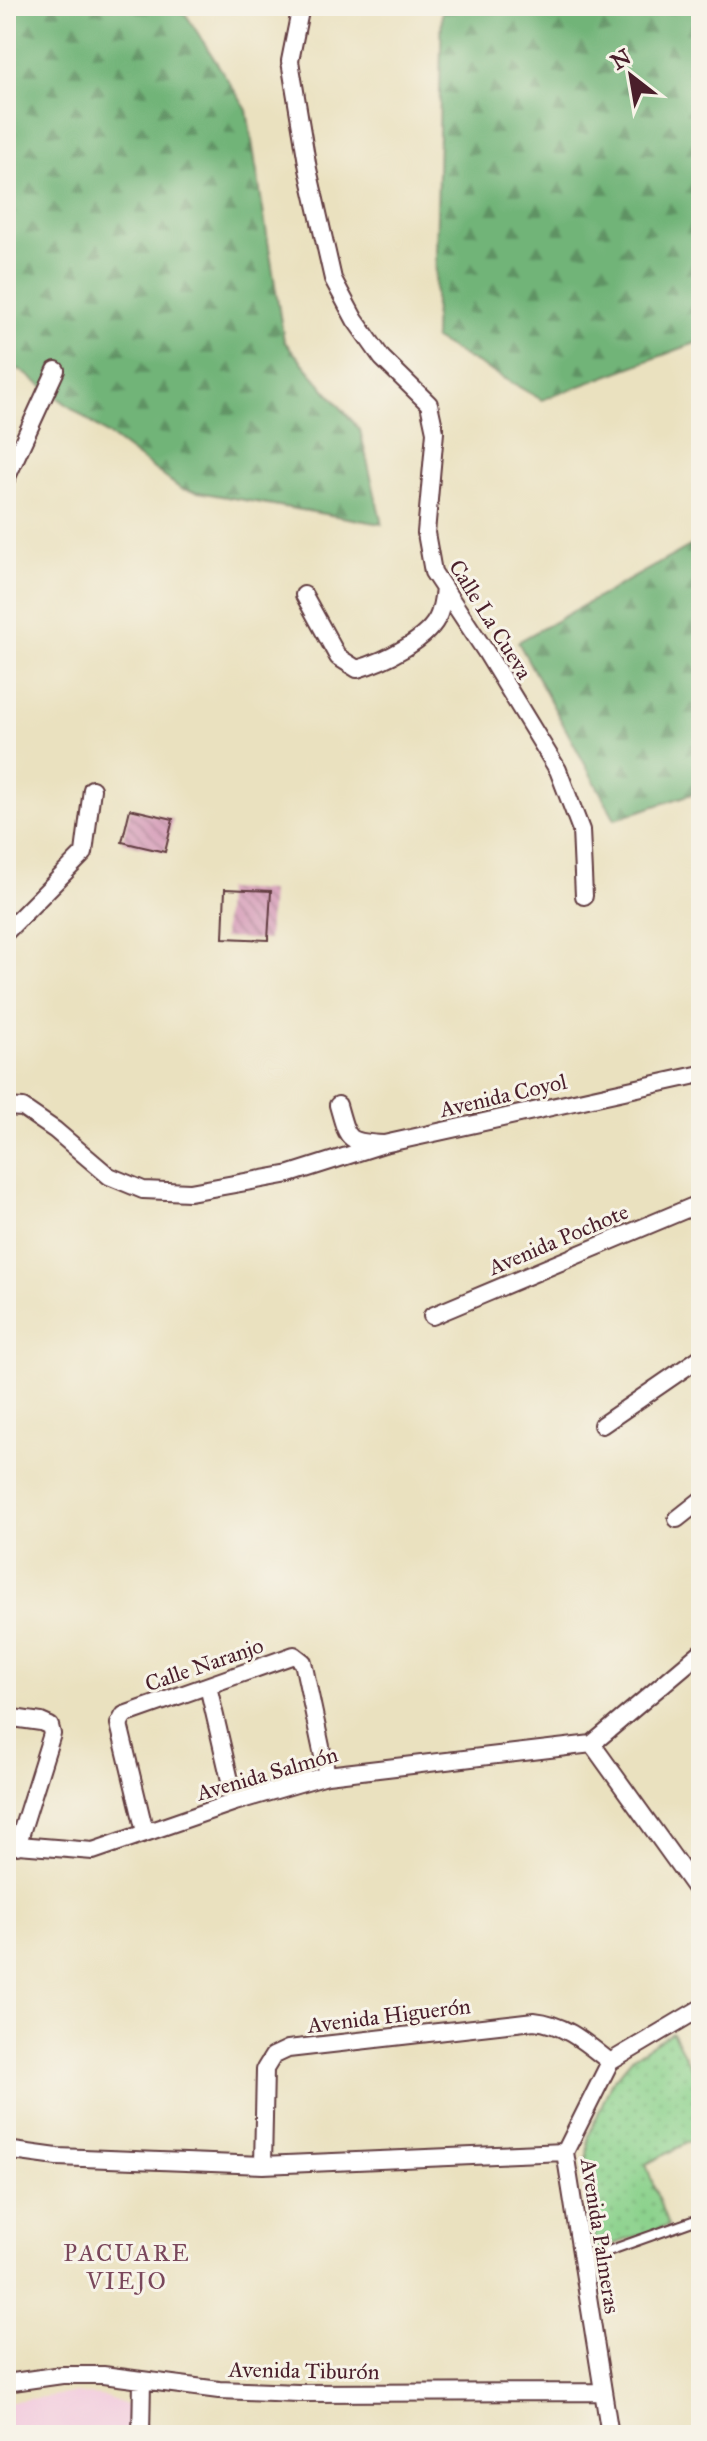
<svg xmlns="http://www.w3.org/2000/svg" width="707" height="2441" font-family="'IM FELL Great Primer',serif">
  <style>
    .built { fill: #f3cfdf }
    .forest { fill: url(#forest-firs); stroke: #5e6a52; stroke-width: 2 }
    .park { fill: url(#park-dots); stroke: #6b785c; stroke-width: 2 }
    .building { fill: url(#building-back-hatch) }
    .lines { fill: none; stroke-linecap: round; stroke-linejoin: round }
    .lane-casing { stroke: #623c41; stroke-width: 12 }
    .street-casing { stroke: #623c41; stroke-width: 20 }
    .lane { stroke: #fff; stroke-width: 8 }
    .street { stroke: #fff; stroke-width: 16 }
    .labels { text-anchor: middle; stroke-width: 6; stroke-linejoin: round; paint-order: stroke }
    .street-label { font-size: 22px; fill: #4a1f2b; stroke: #f7f3e8 }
    .neighbourhood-label { font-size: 24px; letter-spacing: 2px; fill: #7a475b; stroke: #f7f3e8 }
  </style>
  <defs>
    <pattern id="forest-firs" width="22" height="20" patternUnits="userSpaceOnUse" patternTransform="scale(2)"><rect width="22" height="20" fill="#71b478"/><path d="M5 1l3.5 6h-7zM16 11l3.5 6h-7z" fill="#5f9263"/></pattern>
    <pattern id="park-dots" width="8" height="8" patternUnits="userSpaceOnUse" patternTransform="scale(2)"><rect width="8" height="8" fill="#8cd28d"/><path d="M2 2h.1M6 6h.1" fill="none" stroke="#7ab47a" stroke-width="1.8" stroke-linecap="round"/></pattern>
    <pattern id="building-back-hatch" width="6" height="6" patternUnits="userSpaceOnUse" patternTransform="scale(2)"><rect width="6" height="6" fill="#d292b3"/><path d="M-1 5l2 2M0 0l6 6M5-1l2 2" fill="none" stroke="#ac7792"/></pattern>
  </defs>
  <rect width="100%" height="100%" fill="#f7f3e8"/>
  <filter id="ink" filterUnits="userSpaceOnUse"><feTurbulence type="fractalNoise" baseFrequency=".0125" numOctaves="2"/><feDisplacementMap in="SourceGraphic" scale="16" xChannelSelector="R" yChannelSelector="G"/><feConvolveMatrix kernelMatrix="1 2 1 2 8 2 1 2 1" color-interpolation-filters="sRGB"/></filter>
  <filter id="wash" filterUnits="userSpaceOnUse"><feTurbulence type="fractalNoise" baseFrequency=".006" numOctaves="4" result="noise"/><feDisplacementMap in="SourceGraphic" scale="32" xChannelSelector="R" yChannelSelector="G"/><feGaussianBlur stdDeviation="1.8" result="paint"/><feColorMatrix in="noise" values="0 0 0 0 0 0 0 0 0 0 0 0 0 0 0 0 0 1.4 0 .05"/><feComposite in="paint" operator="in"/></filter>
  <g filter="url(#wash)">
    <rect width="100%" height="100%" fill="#eae1bf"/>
    <!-- built -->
    <path class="built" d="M74,2393L107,2397L130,2407L133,2435H6V2402Z"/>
    <!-- forest -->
    <path class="forest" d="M6,6H179L185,13L247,110L284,341L360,430L382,524L181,489L19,369L6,370Z
      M442,6H701V341L542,400L434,339Z
      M701,540V791L615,819L518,642Z"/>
    <!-- park -->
    <path class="park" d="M672,2032L701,2086V2136L646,2164L668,2226L596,2250L585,2177L589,2135L611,2083L633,2057Z"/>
    <g id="blocks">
      <!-- building -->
      <path class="building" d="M130,809L173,819L165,852L122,842Z
        M225,889L271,891L268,940L223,938Z"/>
    </g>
  </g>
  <g filter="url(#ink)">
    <use href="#blocks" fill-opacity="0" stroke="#623c41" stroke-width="2"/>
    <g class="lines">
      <defs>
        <path id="lane" d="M583,2260L701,2218"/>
        <path id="street" d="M301,6L290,61L308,169L333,279L355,320L382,358L429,404L435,432L426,533L433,572L486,652L558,770L581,830L584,896
          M6,479L56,370
          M304,595L338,657L357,669C382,662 430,640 439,614C442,606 443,597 444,589
          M6,932L84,853L92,789
          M338,1105C348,1140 346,1142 384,1144L701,1074
          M6,1107L23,1108L55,1130L109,1176L143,1190L190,1192L290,1174L384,1144
          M432,1316L701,1203
          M602,1425L701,1357
          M677,1519L701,1500
          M208,1686L235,1802
          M6,1717L41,1722L50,1726L52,1734L17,1846
          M592,1744L701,1896
          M592,1744L701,1652
          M145,1832L119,1724L124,1715L294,1655L303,1662L327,1775
          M6,1844L93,1851L235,1802L327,1775L592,1744
          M6,2150L57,2157L263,2165L565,2152
          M263,2165L265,2069L273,2056L288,2049L534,2021C565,2024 586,2043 610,2062
          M6,2383L62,2375H103L219,2390L298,2393L603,2392
          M141,2435L142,2381
          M610,2435L565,2152L610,2062L701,2008"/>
      </defs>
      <!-- lane casing -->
      <use href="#lane" class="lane-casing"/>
      <!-- street casing -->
      <use href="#street" class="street-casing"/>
      <!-- lane -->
      <use href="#lane" class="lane"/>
      <!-- street -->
      <use href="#street" class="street"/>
    </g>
  </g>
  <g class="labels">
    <!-- street labels -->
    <g class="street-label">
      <text transform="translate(491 619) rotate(58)" y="8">Calle La Cueva</text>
      <text transform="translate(503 1095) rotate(-13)" y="8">Avenida Coyol</text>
      <text transform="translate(558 1239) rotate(-23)" y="8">Avenida Pochote</text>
      <text transform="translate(204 1664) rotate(-19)" y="8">Calle Naranjo</text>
      <text transform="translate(267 1773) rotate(-16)" y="8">Avenida Salmón</text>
      <text transform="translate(389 2015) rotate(-7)" y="8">Avenida Higuerón</text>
      <text transform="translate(601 2236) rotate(81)" y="8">Avenida Palmeras</text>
      <text transform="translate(304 2370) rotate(1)" y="8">Avenida Tiburón</text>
    </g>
    <!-- neighbourhood labels -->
    <g class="neighbourhood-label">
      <text x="127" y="2261">PACUARE<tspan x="127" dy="28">VIEJO</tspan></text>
    </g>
  </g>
  <!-- margin -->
  <rect width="707" height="2441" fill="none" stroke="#f7f3e8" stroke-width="32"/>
  <!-- north arrow -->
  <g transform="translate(631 76) rotate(329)" stroke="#f7f3e8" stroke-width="6" paint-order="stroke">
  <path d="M0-6L14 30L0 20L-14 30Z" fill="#4a1f2b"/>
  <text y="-12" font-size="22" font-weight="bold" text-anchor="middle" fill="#4a1f2b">N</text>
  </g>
</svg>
